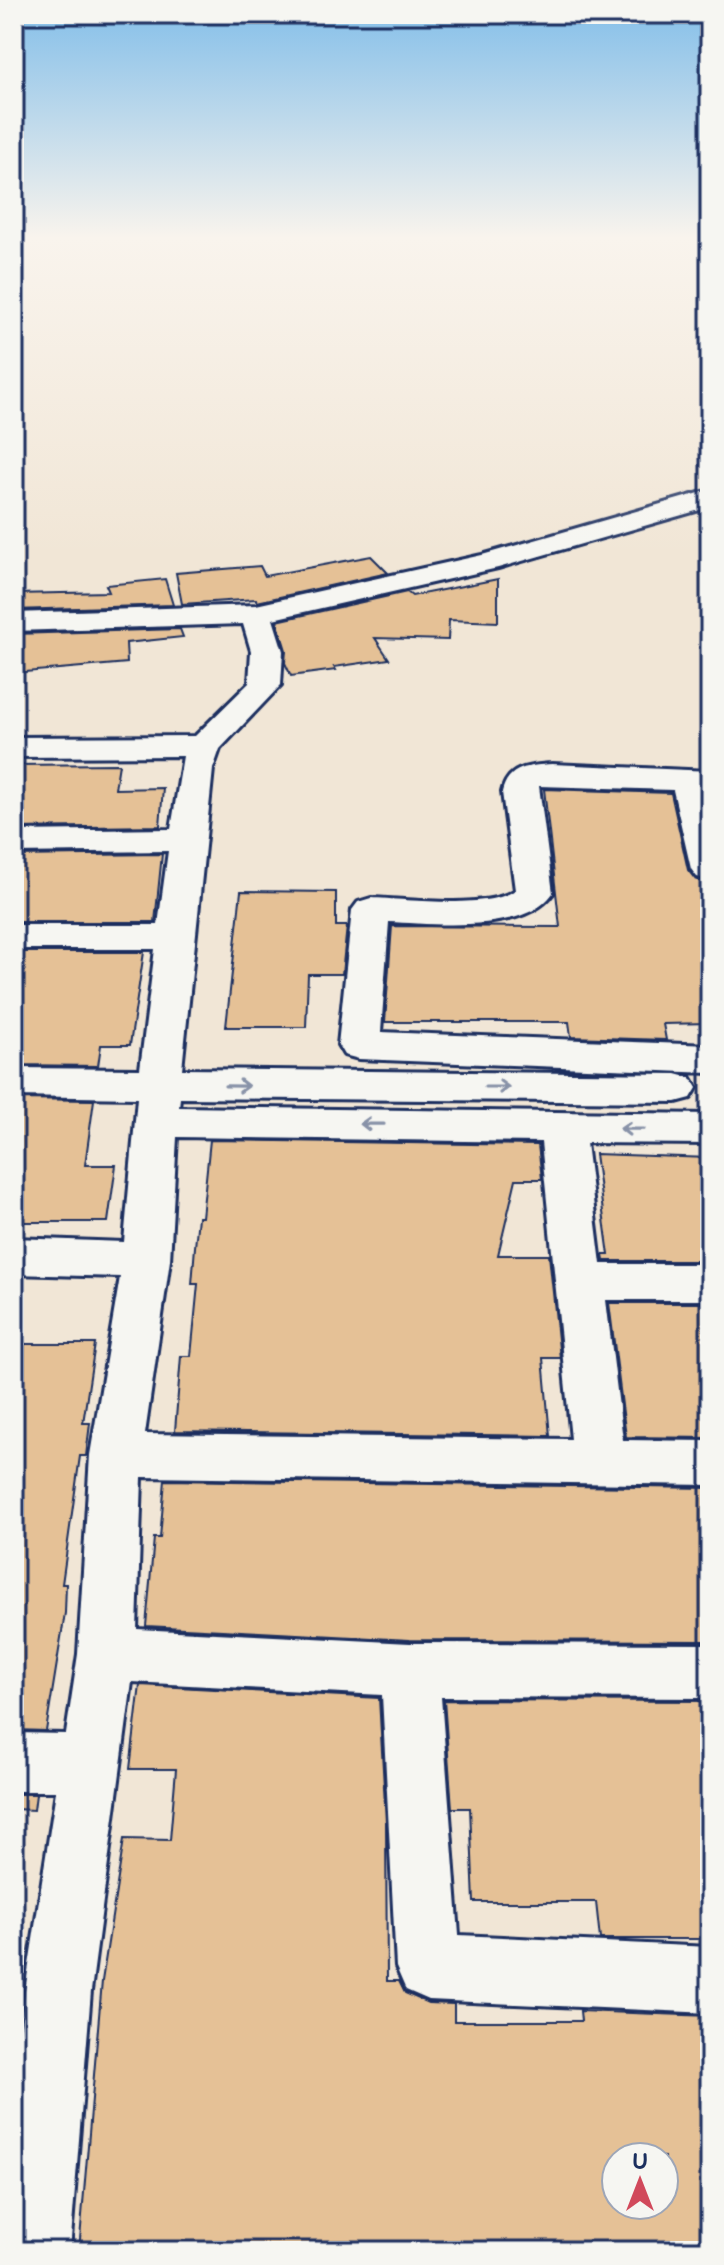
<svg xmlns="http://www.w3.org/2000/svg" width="724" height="2265" font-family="'Balsamiq Sans',sans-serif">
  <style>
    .building { fill: #e5c196; stroke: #1b2f5e; stroke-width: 2; fill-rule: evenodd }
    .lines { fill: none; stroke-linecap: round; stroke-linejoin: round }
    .minor-casing { stroke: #1b2f5e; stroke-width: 6 }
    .minor { fill: #f6f6f2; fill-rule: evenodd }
    .oneway { stroke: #8892a8 }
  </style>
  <rect width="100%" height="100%" fill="#f1e6d6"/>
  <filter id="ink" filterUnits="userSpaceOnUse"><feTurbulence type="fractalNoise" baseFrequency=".0125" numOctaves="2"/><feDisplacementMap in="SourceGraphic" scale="16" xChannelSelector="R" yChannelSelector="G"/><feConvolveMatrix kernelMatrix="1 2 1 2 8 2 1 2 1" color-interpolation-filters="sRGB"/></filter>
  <g filter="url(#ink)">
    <!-- building -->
    <path class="building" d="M371,556L388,573L257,602L256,599L182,604L176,573L260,566L265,576Z
      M165,579L173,605L14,610V594L109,592L106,585Z
      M498,579V622L449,620L448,640L375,638L389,659L334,667L336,670L291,676L285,663L286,650L277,621L407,592L412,596Z
      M180,629L183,637L126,643L127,663L14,673V634Z
      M119,764L115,789L163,788L160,826L14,828V765Z
      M544,789L671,793L688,870L695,879L704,882L710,904V1023L663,1024L666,1040L571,1037L569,1022H385L392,926L560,927Z
      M162,854L155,922H14V856Z
      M241,891L336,892V926H347L342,974H308L306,1027H226Z
      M14,952H144L130,1045H101L98,1066L14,1065Z
      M14,1099L94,1100L85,1165H116L108,1222H14Z
      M210,1140L538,1145L542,1179H516L498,1255H549L560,1358H543L550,1436L175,1431L181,1356H191L198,1284H192L195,1247L198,1217H202Z
      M595,1154L710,1158V1261H604L603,1255H609Z
      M609,1303H710V1438L626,1437Z
      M14,1344H95L83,1423H90L86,1456H80L62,1584H66L65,1613L46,1731L14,1730Z
      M165,1480L710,1488V1641L410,1640L146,1626L154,1538H160Z
      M140,1685L379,1698L386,1823L387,1981H399L405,1993L428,2003L454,2004V2021H581L580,2011L710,2016V2251H79L102,1981L124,1839L170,1840L176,1769H130ZM616,2157H664V2205H616Z
      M444,1700L710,1701V1939H600L596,1902H474L470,1808H452Z
      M14,1794H36L34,1810L14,1809Z"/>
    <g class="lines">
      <defs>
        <path id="minor" d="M710,490V507L498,568L273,619L283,651L281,685L220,749L213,769L182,1069L676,1074L691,1078L697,1088L691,1098L676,1102L180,1098L179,1107L710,1114V1144L586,1143L601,1264H710V1300H606L623,1440L710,1441V1485L142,1477L137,1629L410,1643L710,1644V1698L441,1697L459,1935L710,1947V2013L429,2000L406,1990L396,1967L382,1695L132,1682L91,1991L70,2251H14V2090L25,1991L56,1791H14V1733L66,1734L78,1654L90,1455L120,1277L14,1274V1238L124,1242L137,1098L14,1096V1068L140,1069L155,949H14V925H158L168,851L14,853V831L171,829L183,756L14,757V737L195,736L249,683L251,651L243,624L14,631V613L256,605L482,555ZM177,1137L541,1142L571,1439L145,1434L170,1260Z
          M552,764L710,771V880L697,877L691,869L673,790L539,786L553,893C525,934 434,924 389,922L381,1032L710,1045V1073L359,1059L344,1055L338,1045L352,910L358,902L371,898C405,899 489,910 515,890L502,792C508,766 529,766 552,764Z"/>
      </defs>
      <!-- minor casing -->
      <use href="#minor" class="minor-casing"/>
      <!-- minor -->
      <use href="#minor" class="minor"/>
    </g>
    <!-- one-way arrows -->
    <defs><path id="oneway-shaft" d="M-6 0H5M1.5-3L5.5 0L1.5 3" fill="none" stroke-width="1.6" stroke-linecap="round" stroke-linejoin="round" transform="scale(2)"/></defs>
    <g class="oneway">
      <use href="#oneway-shaft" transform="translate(237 1086) rotate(1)"/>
      <use href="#oneway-shaft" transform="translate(497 1087)"/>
      <use href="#oneway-shaft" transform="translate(372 1124) rotate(-179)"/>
      <use href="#oneway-shaft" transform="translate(632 1129) rotate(-179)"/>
    </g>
  </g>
  <!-- sky -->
  <linearGradient id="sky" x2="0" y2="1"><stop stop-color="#82bee9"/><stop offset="0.43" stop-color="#f9f4ed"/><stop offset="1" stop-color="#f9f4ed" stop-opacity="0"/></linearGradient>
  <rect width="724" height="553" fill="url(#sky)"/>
  <!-- margin -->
  <rect width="724" height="2265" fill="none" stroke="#f6f6f2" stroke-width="48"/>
  <rect x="24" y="24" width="676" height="2217" fill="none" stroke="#1b2f5e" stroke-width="3" filter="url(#ink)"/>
  <!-- north arrow -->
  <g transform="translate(640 2181)"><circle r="38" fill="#f6f6f2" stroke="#9ea6b7" stroke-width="2"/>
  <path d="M0-6L14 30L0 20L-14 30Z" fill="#d1495b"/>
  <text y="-12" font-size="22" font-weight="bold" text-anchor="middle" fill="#1b2f5e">U</text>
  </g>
</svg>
